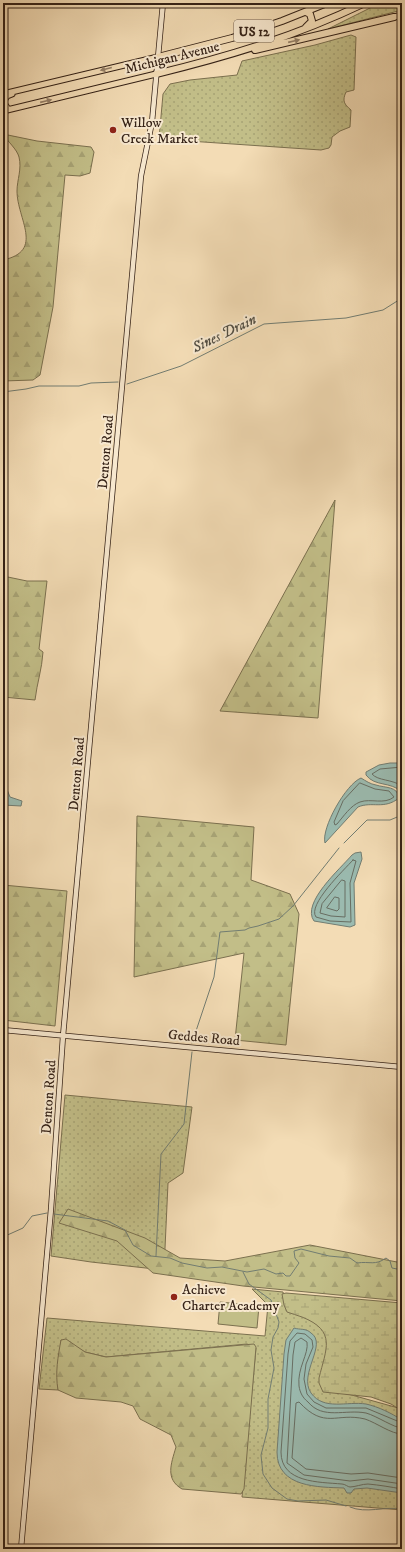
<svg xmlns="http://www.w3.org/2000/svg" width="405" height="1552" font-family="'IM FELL DW Pica',serif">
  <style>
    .grass { fill: url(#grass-dots); stroke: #7b704f }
    .forest { fill: url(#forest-firs); stroke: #7b704f }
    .wetland { fill: url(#wetland-marsh); stroke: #7b704f }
    .garden { fill: #c2be88; stroke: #7b704f }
    .water { fill: #9bbbb0; stroke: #727d72 }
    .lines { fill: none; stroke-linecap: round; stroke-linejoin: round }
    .shore { stroke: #686e63; stroke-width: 1 }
    .stream { stroke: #727d72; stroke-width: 1 }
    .secondary-casing { stroke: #342116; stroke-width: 6 }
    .primary-casing { stroke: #342116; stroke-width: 7 }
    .highway-casing { stroke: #342116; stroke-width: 8 }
    .secondary { stroke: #f7e8cf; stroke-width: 4.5 }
    .primary { stroke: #f3dcb5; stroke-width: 5 }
    .highway { stroke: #f3dcb5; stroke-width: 6 }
    .oneway { fill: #947e66 }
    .poi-dot { fill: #8f2418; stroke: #f7e8cf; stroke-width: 1.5 }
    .labels { text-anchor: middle; stroke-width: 4; stroke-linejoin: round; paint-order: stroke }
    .shield { fill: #f7e8cf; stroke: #6e5d4e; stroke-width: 1 }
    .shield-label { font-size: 13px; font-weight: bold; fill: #342116 }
    .street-label { font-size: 14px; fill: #342116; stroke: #f7e8cf }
    .poi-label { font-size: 14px; fill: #342116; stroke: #f7e8cf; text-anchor: start }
    .water-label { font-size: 15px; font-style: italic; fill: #534f44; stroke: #f7e8cf }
  </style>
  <defs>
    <pattern id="grass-dots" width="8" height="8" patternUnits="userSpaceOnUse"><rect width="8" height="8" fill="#c2be88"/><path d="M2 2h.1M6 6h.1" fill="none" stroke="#a7a375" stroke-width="1.8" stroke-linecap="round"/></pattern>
    <pattern id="forest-firs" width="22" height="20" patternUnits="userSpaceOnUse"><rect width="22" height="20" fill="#c2be88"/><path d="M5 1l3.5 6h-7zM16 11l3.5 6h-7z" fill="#a7a375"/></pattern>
    <pattern id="wetland-marsh" width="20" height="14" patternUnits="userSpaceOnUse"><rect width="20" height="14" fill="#c2be88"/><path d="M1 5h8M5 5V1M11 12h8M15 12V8" fill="none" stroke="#a7a375"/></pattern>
  </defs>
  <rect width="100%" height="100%" fill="#f3dcb5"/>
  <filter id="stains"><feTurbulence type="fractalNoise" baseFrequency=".005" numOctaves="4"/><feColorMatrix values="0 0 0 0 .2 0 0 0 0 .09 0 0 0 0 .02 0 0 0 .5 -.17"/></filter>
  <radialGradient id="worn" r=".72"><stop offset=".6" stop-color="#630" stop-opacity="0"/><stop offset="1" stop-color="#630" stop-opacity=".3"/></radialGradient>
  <!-- grass -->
  <path class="grass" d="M380,3H402V10L328,29Z
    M351,35L356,37L354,90L346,92C342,101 344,104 351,110L350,127L340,131L332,137L331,145L329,148L321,150L159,139L163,94L170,84L190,80L237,75L242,61L315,45Z
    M65,1095L192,1107L183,1173L168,1183L164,1270L91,1262L51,1256Z
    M252,1289L283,1292L287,1307L329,1331L323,1387L402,1409V1510L242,1497L256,1348L247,1344L106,1357L85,1352L61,1340L58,1390L39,1389L47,1318L265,1336L268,1305Z"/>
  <!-- forest -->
  <path class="forest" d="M3,134L37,141L91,147L94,152L90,173L80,176L65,175L53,307L40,375L33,380L3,381V260C45,251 17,219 17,191C17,180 22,169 19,157C17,149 7,141 3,134Z
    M335,500L318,718L220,711Z
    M3,576L27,581H47L39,649L43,652C42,669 37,683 35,700L3,697Z
    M137,816L254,827L251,880L290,894L299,914L286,1045L235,1040L244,953L134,977Z
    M3,885L67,891L55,1026L3,1020Z
    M68,1209L145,1238L180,1258L225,1261L310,1245L402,1263V1301L243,1286L153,1273L117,1241L59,1223Z
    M66,1339L85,1352L106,1357L254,1344L256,1347L244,1489L241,1494L182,1489C165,1479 171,1464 176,1447L171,1435L140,1419L133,1406L121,1402L76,1398L58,1390C55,1373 58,1356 61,1340Z"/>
  <!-- wetland -->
  <path class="wetland" d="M286,1293L402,1303V1411L391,1404L371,1397L323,1392L319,1383V1378C326,1349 337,1331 302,1317C297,1315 292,1314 287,1312L284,1305L282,1294Z"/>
  <!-- garden -->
  <path class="garden" d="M220,1302L259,1306L257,1328L218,1324Z"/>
  <!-- water -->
  <path class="water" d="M390,763H402V792C390,781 375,787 366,775V772L379,765Z
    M361,778C366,781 370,784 376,785C385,788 398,786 399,798C384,810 372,801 358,807L325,843C321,828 346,784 361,778Z
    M3,786L6,787L10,797L22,801L21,806L3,805Z
    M361,852L362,859L354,883L355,925L350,927L314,921C301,903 340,869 352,855L355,853Z
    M294,1328C300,1330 306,1328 311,1333C328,1344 298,1374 311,1393C324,1411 347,1401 366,1404C379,1407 391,1413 402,1420V1493L367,1488L354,1489L351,1493H347L344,1488C319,1487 277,1488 277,1452L284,1354L286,1340Z"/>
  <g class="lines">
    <!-- shore -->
    <path class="shore" d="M402,767L380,769L372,774C378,781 392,779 402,786
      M360,783L375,789L389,791L394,797C384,805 371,798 360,802C351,805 343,817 337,824L335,825L334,822L343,801Z
      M353,860L356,861L350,883L351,922L330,921L316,917C307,905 344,870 353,860Z
      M342,880L345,881V917L331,916L320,913L322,904Z
      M335,897L339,898V909L337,911L327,908Z
      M402,1423L366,1408H326L314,1402L307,1394L304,1379L306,1364L313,1347L312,1340L305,1334L297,1333L290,1341L288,1354L281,1452C281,1483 319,1482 342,1484C345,1484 348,1487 350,1487C355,1487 362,1484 368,1484C379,1485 391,1487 402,1489
      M402,1428C394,1428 377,1416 366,1413C345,1409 323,1420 308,1402C303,1398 300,1393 299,1386C297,1368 309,1354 307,1342L301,1338L295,1342L293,1355L287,1463L304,1475L350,1481L368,1479L402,1484
      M402,1434C391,1434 377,1423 365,1419C336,1412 325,1430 299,1402L296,1403L292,1458L306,1469L351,1474L368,1473L402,1478"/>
    <!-- stream -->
    <path class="stream" d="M127,384L181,366L264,324L346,318L383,310L402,298
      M3,392L26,389L39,386H79L91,383L118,382
      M344,843L367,820H390L402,815
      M192,1043L214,977L220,932L245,930L249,928L258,926L279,919L293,906L339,848
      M54,1214L108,1221L125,1230L133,1245L151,1256L170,1258L182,1263L207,1268L222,1267L247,1272L264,1269L276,1274L283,1273L286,1276H290L299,1263L295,1258L294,1251L301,1249L329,1256L350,1258L357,1263C370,1261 375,1266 386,1258L390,1261L392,1268L402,1270
      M3,1237L23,1228L32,1216L47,1213
      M156,1256L161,1154L184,1124L192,1052
      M243,1272L249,1284L271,1300L279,1322L278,1328L273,1337L271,1350L274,1368L268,1399V1428L261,1455L263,1474L272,1488L287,1499L298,1501L326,1500L346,1506
      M350,1507C366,1514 385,1506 402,1509"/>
    <defs>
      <path id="secondary" d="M3,1030L402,1067
        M21,1549L51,1209L63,1036L138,210L141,176L152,122L163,3"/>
      <path id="primary" d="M394,17L402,15
        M3,94L158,57
        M8,109L3,102L7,96L12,94
        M3,111L156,74"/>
      <path id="highway" d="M306,27L312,21L310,14L306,12
        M255,50L394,17
        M158,57L232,38L282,21L327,3
        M156,74C230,56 296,36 365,3"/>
    </defs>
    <!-- secondary casing -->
    <use href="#secondary" class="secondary-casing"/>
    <!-- primary casing -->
    <use href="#primary" class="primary-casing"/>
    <!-- highway casing -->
    <use href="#highway" class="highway-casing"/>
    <!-- secondary -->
    <use href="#secondary" class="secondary"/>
    <!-- primary -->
    <use href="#primary" class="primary"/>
    <!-- highway -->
    <use href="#highway" class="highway"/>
  </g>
  <!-- one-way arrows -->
  <defs><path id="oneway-solid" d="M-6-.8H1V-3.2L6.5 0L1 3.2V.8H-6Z"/></defs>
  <g class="oneway">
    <use href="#oneway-solid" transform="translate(294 41) rotate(-13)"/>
    <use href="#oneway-solid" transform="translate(106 69) rotate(166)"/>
    <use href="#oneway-solid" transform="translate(46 101) rotate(-13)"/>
  </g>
  <!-- markers -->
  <g class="poi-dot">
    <circle cx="113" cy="130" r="4"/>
    <circle cx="174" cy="1297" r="4"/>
  </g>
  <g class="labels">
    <!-- shield labels -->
    <rect class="shield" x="234" y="20" width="40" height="22" rx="3"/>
    <g class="shield-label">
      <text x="254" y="36">US 12</text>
    </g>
    <!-- street labels -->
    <g class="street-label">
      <text transform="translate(172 57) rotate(-14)" y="5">Michigan Avenue</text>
      <text transform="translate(105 452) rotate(-85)" y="5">Denton Road</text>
      <text transform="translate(76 774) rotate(-85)" y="5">Denton Road</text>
      <text transform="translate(204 1037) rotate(5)" y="5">Geddes Road</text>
      <text transform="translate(48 1097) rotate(-86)" y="5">Denton Road</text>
    </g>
    <!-- poi labels -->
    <g class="poi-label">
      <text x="121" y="127">Willow<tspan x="121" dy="16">Creek Market</tspan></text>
      <text x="182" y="1294">Achieve<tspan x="182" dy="16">Charter Academy</tspan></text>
    </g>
    <!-- water labels -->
    <g class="water-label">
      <text transform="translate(224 333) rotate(-26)" y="5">Sines Drain</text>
    </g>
  </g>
  <!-- margin -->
  <rect width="405" height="1552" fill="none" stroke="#f3dcb5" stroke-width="16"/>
  <rect x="4" y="4" width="397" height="1544" fill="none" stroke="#342116" stroke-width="2"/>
  <rect x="8" y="8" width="389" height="1536" fill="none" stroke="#342116"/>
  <rect width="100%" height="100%" filter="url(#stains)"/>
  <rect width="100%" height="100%" fill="url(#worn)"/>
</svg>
